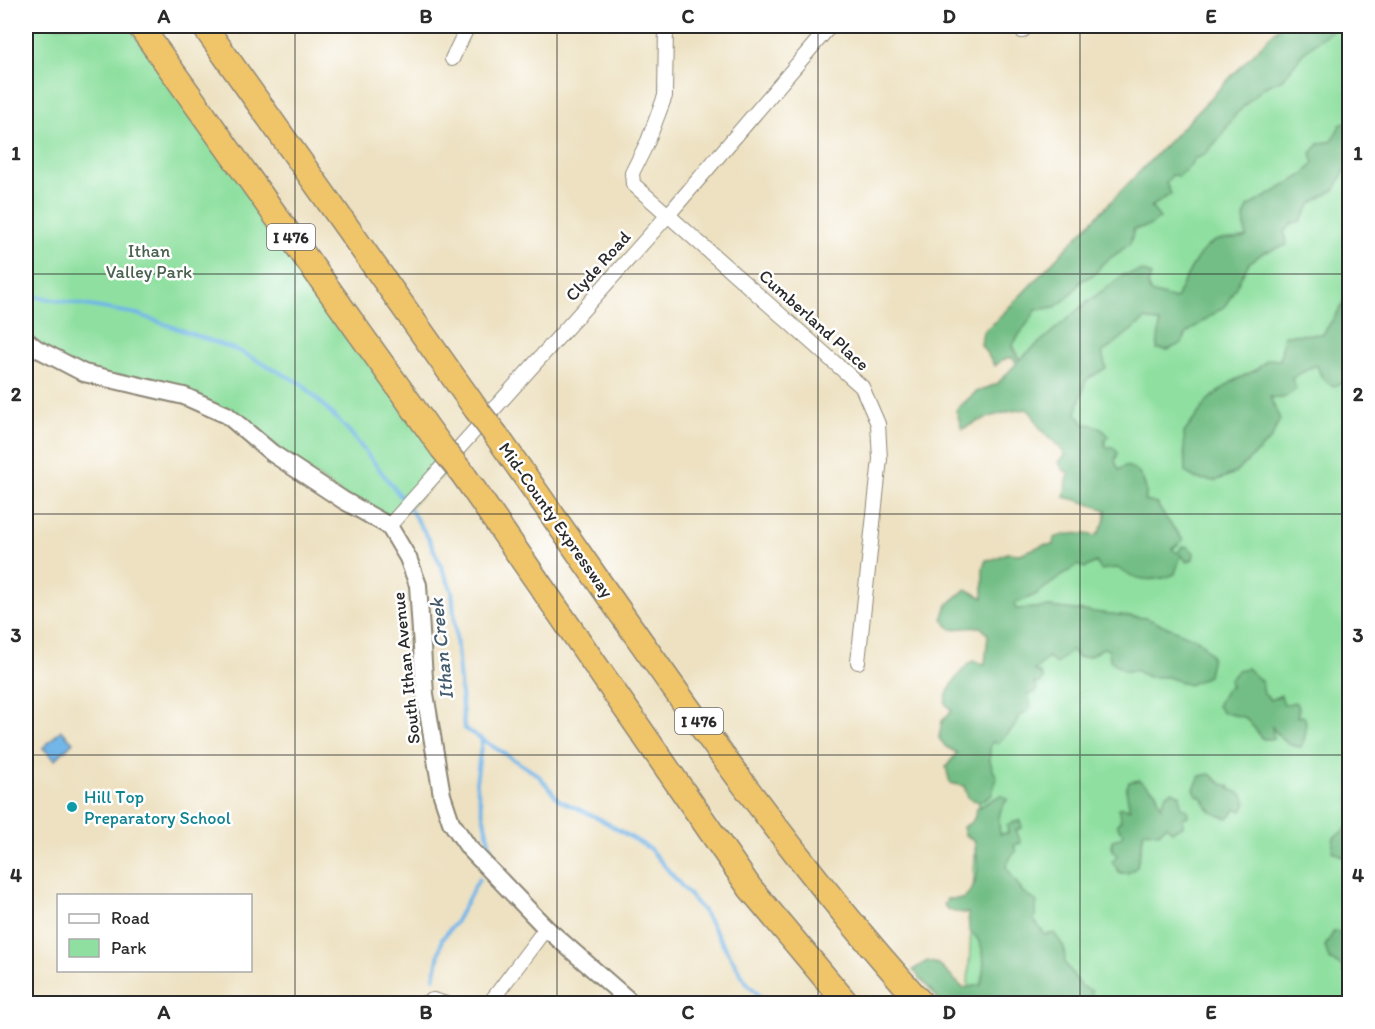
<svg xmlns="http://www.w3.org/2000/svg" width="1375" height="1029" font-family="Itim,sans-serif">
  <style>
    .green { fill: #8fe0a0; stroke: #5d8666; stroke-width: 1.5 }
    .forest { fill: #73be86; stroke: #4f7458; stroke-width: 1.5 }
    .water { fill: #71b5e7; stroke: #4e7089; stroke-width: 1.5 }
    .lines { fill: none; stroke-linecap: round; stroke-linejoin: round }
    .stream { stroke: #71b5e7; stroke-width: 4 }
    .minor-casing { stroke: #8c8676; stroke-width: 16 }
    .tertiary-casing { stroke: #8c8676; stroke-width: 20 }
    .motorway-casing { stroke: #8c8676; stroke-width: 27 }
    .minor { stroke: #fff; stroke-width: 14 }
    .tertiary { stroke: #fff; stroke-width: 16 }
    .motorway { stroke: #f0c469; stroke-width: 24 }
    .motorway-bridge-casing { stroke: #8c8676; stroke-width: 27; stroke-linecap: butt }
    .motorway-bridge { stroke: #f0c469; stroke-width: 24 }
    .grid { fill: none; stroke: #2b2b2b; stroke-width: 1.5; stroke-opacity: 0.55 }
    .culture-dot { fill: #0f9aa8; stroke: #fff; stroke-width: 2 }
    .labels { text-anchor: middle; stroke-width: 5; stroke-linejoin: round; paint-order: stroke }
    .shield { fill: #fff; stroke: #6b6b6b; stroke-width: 1.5 }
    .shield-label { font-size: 16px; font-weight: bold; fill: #2b2b2b }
    .park-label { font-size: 18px; fill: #49614e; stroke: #fff }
    .street-label { font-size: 18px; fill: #2b2b2b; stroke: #fff }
    .culture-label { font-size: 18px; fill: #0d838f; stroke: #fff; text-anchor: start }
    .water-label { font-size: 20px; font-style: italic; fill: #445b6d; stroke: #fff }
    .neatline { fill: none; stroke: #2b2b2b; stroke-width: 2 }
    .grid-label { font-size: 20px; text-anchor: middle; font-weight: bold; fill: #2b2b2b }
  </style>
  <rect width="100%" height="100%" fill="#fff"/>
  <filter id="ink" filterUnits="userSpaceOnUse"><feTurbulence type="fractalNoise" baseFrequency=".0167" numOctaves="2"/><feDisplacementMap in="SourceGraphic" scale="12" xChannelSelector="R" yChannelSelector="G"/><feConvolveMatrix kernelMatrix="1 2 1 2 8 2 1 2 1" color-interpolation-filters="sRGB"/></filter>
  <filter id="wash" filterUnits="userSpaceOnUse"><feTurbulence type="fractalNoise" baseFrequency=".008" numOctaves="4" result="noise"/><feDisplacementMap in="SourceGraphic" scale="24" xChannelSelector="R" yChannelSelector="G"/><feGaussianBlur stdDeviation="1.35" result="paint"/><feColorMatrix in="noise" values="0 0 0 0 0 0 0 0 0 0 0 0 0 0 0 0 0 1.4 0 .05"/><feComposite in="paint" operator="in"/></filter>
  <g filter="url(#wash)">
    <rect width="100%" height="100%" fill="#ede1c1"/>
    <!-- green -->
    <path class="green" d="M26,26H128L455,464L389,526L227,415L84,373L26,340Z
      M1280,26H1349V1003L967,1004L976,838L996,594L1116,528L998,319Z"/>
    <!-- forest -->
    <path class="forest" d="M1280,26H1338L1305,51L1283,79L1263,88L1236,114L1218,140L1204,155L1194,159L1190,166L1179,176L1172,175L1166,183L1171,194L1151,207L1160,218L1149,226L1134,229L1130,244L1102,264L1095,274L1081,281L1070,296L1055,307L1036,310C1029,323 1018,334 1012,347L1019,360L1081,307L1123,275L1142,271L1151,275L1148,285L1150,292L1176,299C1184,282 1198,246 1218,240C1226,238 1237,240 1246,237L1244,217L1248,207L1303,175L1314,163L1311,153L1319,144L1332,141L1340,125L1349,121V162L1335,189L1312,203L1301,221L1293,223L1284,232L1287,245L1263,253L1249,263L1226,305L1187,333L1182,343L1168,350L1157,349L1160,323L1146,319L1102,353L1106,368L1086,380L1076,413L1084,424C1095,424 1103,428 1109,437L1105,439V447H1113L1118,453L1115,461L1119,470L1125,466C1141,468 1149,488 1145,501L1158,504C1158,511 1178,532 1183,540L1172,549L1178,553L1182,546L1189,547L1194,553L1193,559L1187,562L1181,555L1175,574C1154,583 1136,581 1117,568L1101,570L1096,562L1085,568L1077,565L1035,595L1014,604L1016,609L1050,607L1146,618L1199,640L1212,656L1208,676L1189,685L1168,677H1148L1137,671H1125L1110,660L1109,650L1103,648C1093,654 1090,659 1077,657L1072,650L1056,664L1048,657L1034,671L1040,673L1043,678L1041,683H1034L1037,688L1035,693L1028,694L1031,708L1018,717L1015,726L998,743L992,742C987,757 990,764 997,778L991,796L979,802L968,798L964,786L950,783L946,767L957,753L945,746L939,738L942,721L952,711L945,703C947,688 960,671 972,661L985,664L988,635L981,627L951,629L942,619L947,605L966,589L983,598V568L986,560L994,559L1007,553L1020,554L1043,545H1053L1054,538C1070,532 1080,533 1096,536C1103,528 1106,521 1106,510L1077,500L1064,497L1069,473L1062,469L1059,462L1065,455C1059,443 1049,439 1041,429C1035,422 1035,415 1027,409C1003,411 983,418 962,429L956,410L976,392L997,384L1017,363L1011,357L1002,360L995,366L981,345L983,332L998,319Z
      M1349,295V374L1343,383L1333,386L1322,378L1317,366H1314L1292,378L1296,389C1286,398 1282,400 1270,397L1280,419L1271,439L1235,473L1215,481L1197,479L1185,472L1184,433L1208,400L1233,381L1256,370L1268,359L1280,360L1284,335L1323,334Z
      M1247,668L1262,682L1264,694L1271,700L1281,695L1284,705L1295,702L1299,708L1297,717L1302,716L1305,718C1307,728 1306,738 1301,747C1286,746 1280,737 1272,727L1274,739H1263L1246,718L1222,712L1217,706L1226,689L1231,687L1229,680L1238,670Z
      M1210,774L1222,784L1229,786L1230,789L1243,795L1246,803L1242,811L1236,809L1228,818C1217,816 1206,810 1203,798L1197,795L1194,789L1200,776Z
      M1139,780L1156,792L1161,807L1166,794L1173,791L1180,795L1181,807L1187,809L1188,816L1183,818V826L1172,831L1166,826L1159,833L1144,831L1137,867L1128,873H1120L1112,862L1117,856L1112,849V840L1120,838L1124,833L1119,829L1117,824L1121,820L1118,808L1123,807L1130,810L1126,790L1129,782Z
      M1001,795L1008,799C998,811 998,819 1000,834L1008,833L1007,825L1020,820L1022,828L1016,830L1021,843L1014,845L1016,852L1012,855L1006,867L1022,891L1037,902L1034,920L1045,935L1054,933L1064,947L1065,963L1081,986L1092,991L1091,1003H942L913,970L927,961L938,964L963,988L981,985C985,964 987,944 969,930L968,913C959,912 950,914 944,905L947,899H963C982,882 979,863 974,840L965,835L963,827C974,822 975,819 977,808Z
      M1349,824L1350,860H1349L1332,851L1334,837L1345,830Z
      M1334,931L1349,934V978L1343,973L1344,968L1329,959L1325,946Z"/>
    <!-- water -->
    <path class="water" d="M61,730L73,742L55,760L43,748Z"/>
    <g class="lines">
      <!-- stream -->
      <path class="stream" d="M26,291L37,297L137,314L239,351L302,384L349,431L406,503
        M410,509L429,539L452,591L464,728L538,775L559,800L600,819L649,848L703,911L746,982L768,1004
        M482,739L476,783L493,859
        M434,978L442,939L455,923L479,879"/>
    </g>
  </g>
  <g filter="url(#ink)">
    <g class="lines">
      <defs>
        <path id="minor" d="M666,26L665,96L648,141L632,173L633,184L862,387L878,424L880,459L858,662
          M1022,31L1027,26
          M452,59L468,26
          M389,526L668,215L830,26
          M421,1004L433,1000L446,1004
          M489,1004L546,928"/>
        <path id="tertiary" d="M26,340L36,348L84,373L184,396L227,415L272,453L343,500L389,526L408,558L418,585L425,694L442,795L451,822L469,848L546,928L633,1004"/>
        <path id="motorway" d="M140,26L442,448
          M204,26L476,409
          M496,435C633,628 763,828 922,1004
          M463,474L750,888L847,1004"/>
      </defs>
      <!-- minor casing -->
      <use href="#minor" class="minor-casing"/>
      <!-- tertiary casing -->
      <use href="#tertiary" class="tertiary-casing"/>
      <!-- motorway casing -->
      <use href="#motorway" class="motorway-casing"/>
      <!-- minor -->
      <use href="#minor" class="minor"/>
      <!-- tertiary -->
      <use href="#tertiary" class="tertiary"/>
      <!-- motorway -->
      <use href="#motorway" class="motorway"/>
      <defs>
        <path id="motorway-bridge" d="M476,409L496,435
          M442,448L463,474"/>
      </defs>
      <!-- motorway-bridge casing -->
      <use href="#motorway-bridge" class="motorway-bridge-casing"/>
      <!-- motorway-bridge -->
      <use href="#motorway-bridge" class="motorway-bridge"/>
    </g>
  </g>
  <!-- grid -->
  <path class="grid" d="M295,26V1004M557,26V1004M818,26V1004M1080,26V1004M26,274H1350M26,514H1350M26,755H1350"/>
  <!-- markers -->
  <circle class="culture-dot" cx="72" cy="807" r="6"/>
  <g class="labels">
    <!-- shield labels -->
    <g class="shield">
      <rect x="267" y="224" width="48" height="26" rx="4.5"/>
      <rect x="675" y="708" width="48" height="26" rx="4.5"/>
    </g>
    <g class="shield-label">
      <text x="291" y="243">I 476</text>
      <text x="699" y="727">I 476</text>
    </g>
    <!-- park labels -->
    <g class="park-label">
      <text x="149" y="257">Ithan<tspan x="149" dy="21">Valley Park</tspan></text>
    </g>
    <!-- street labels -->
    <g class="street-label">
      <text transform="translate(598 266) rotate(-48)" y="6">Clyde Road</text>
      <text transform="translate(814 320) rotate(42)" y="6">Cumberland Place</text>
      <text transform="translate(556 520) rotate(55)" y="6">Mid-County Expressway</text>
      <text transform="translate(406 668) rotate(-96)" y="6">South Ithan Avenue</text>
    </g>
    <!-- culture labels -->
    <g class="culture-label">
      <text x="84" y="803">Hill Top<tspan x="84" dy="21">Preparatory School</tspan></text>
    </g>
    <!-- water labels -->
    <g class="water-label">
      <text transform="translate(441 649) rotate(-96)" y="7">Ithan Creek</text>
    </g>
  </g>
  <!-- margin -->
  <rect width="1375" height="1029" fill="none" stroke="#fff" stroke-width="66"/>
  <!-- legend -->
  <rect x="57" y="894" width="195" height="78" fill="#ffffff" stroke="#aaaaaa" stroke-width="1.5"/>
  <rect x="69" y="914" width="30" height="9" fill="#ffffff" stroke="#aaaaaa" stroke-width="1.5"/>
  <text x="111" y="924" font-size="18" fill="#2b2b2b">Road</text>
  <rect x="69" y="939" width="30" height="18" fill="#8fe0a0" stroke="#aaaaaa" stroke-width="1.5"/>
  <text x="111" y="954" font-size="18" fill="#2b2b2b">Park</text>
  <rect x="33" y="33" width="1309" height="963" class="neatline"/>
  <g class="grid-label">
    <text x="164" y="23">A</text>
    <text x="426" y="23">B</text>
    <text x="688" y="23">C</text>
    <text x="949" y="23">D</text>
    <text x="1211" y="23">E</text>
    <text x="16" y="160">1</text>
    <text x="1358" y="160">1</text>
    <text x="16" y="401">2</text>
    <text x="1358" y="401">2</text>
    <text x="16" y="642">3</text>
    <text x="1358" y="642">3</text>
    <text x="16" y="882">4</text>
    <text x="1358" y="882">4</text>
    <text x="164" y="1019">A</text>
    <text x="426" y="1019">B</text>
    <text x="688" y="1019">C</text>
    <text x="949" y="1019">D</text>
    <text x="1211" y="1019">E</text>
  </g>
</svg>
